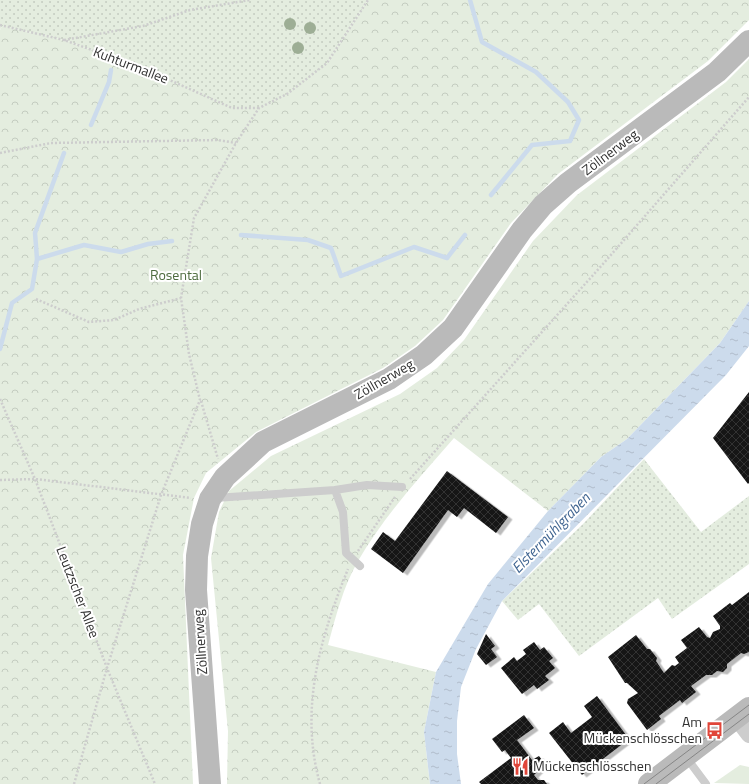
<svg xmlns="http://www.w3.org/2000/svg" width="749" height="784" font-family="'Titillium Web',sans-serif">
  <style>
    .green { fill: #e4eddf }
    .forest { fill: url(#forest-crowns) }
    .park { fill: url(#park-dots) }
    .water { fill: url(#water-ripples) }
    .lines { fill: none; stroke-linecap: round; stroke-linejoin: round }
    .stream { stroke: #ccdbec; stroke-width: 4.5 }
    .building { fill: url(#building-cross-hatch); filter: url(#shadow) }
    .path { stroke: #cdcdcd; stroke-width: 2.5; stroke-dasharray: 2 2; stroke-linecap: butt }
    .lane { stroke: #cdcdcd; stroke-width: 8 }
    .street { stroke: #cdcdcd; stroke-width: 16 }
    .secondary { stroke: #bababa; stroke-width: 22 }
    .tram { stroke: #858585; stroke-width: 1 }
    .tree { fill: #9dae95 }
    .labels { text-anchor: middle; stroke-width: 4; stroke-linejoin: round; paint-order: stroke }
    .street-label { font-size: 14px; fill: #303030; stroke: #fff }
    .park-label { font-size: 14px; fill: #4d6b3e; stroke: #fff }
    .poi-label { font-size: 14px; fill: #303030; stroke: #fff; text-anchor: end }
    .water-label { font-size: 15px; font-style: italic; fill: #406591; stroke: #fff }
  </style>
  <defs>
    <pattern id="forest-crowns" width="20" height="18" patternUnits="userSpaceOnUse"><rect width="20" height="18" fill="#e4eddf"/><path d="M2 6a3 3 0 1 1 6 0M12 15a3 3 0 1 1 6 0" fill="none" stroke="#c4ccc0"/></pattern>
    <pattern id="park-dots" width="8" height="8" patternUnits="userSpaceOnUse"><rect width="8" height="8" fill="#e4eddf"/><path d="M2 2h.1M6 6h.1" fill="none" stroke="#c4ccc0" stroke-width="1.8" stroke-linecap="round"/></pattern>
    <pattern id="water-ripples" width="26" height="14" patternUnits="userSpaceOnUse"><rect width="26" height="14" fill="#ccdbec"/><path d="M2 4q2-2 4 0t4 0M15 11q2-2 4 0t4 0" fill="none" stroke="#b0bccb"/></pattern>
    <pattern id="building-cross-hatch" width="8" height="8" patternUnits="userSpaceOnUse"><rect width="8" height="8" fill="#171717"/><path d="M0 0l8 8M0 8l8-8" fill="none" stroke="#303030"/></pattern>
    <filter id="shadow"><feDropShadow dx="4.5" dy="2.5" stdDeviation="0" flood-color="#0004"/></filter>
  </defs>
  <rect width="100%" height="100%" fill="#fff"/>
  <!-- green -->
  <path class="green" d="M740,765L749,767V784L714,783Z"/>
  <!-- forest -->
  <path class="forest" d="M368,0H749V20L708,61L558,174L511,223L443,320L415,346L383,368L256,432L206,473L194,498L183,555L193,784H0V30L2,26L64,40L145,69L232,107L327,63Z
    M749,59V301L720,343L627,439L601,457L548,511L454,438C420,477 384,516 358,561C343,587 336,616 328,645L436,672L424,732L430,784H227L228,731L211,558L219,512L229,491L271,456L400,394L437,368L464,340L533,241L577,195L726,82Z"/>
  <!-- park -->
  <path class="park" d="M0,0H368L327,63L287,94L259,108H232L145,69L64,40L2,26L0,30Z
    M644,459L701,532L749,496V564L672,619L658,598L579,656L539,604L518,620L502,601L583,524Z"/>
  <!-- water -->
  <path class="water" d="M749,301V346L726,375L502,601L476,649L461,687L457,721V754L461,784H430L424,732L436,672L488,584L548,511L601,457L627,439L720,343Z"/>
  <g class="lines">
    <!-- stream -->
    <path class="stream" d="M470,0L482,42L536,72L568,102L579,120L570,141L532,145L491,195
      M91,125L109,82L111,70
      M241,235L308,240L331,248L341,276L414,247L447,258L465,235
      M37,259L84,245L121,252L148,244L172,241
      M0,349L12,303L32,289L37,259L35,233L64,153"/>
  </g>
  <!-- building -->
  <path class="building" d="M749,392V483L748,484L713,438Z
    M447,471L508,517L496,533L464,508L457,517L448,510L403,573L371,549L383,532L395,541Z
    M749,592V652L744,654L741,653L727,664V668L723,672L717,671L712,675H706L691,686L696,692L682,703L680,700L659,716L661,719L647,730L627,703L628,699L638,693L627,683H625L608,657L636,635L647,649H650L657,658L656,661L664,673L672,665L675,666L679,663L675,657L687,648L681,640L699,627L707,637L710,638L713,632L720,629V626L713,616L730,603L732,605Z
    M486,634L495,646L491,649L497,657L486,665L477,654Z
    M534,642L540,650L544,647L553,658L549,661L555,668L545,676L549,680L537,689L534,685L522,694L501,668L514,657L517,661L526,654L523,650Z
    M597,696L629,739L582,775L549,733L563,722L571,733L592,717L584,706Z
    M524,715L534,728L517,740L532,760L539,756L545,764L534,775L538,780H544L547,784H481L479,782L511,758L505,750L502,752L492,739Z"/>
  <g class="lines">
    <!-- path -->
    <path class="path" d="M0,25L64,40L145,69L232,108H259
      M64,40L143,26L190,10L250,0
      M0,153L51,143L218,140L236,143
      M36,299L89,322L114,320L139,309L181,298
      M0,399L35,479L107,668L155,784
      M201,401L218,459
      M410,479L603,264L749,97
      M0,480L35,479L191,498
      M358,551L395,497
      M74,784L107,668L161,495L200,400L189,354L181,298L194,218L236,143L259,108L287,94L327,63L368,0
      M320,784C299,709 320,638 348,569"/>
    <!-- lane -->
    <path class="lane" d="M335,490L367,485L402,487
      M215,498L335,490L343,512L346,553L360,566
      M686,757L706,784"/>
    <!-- street -->
    <path class="street" d="M736,718L749,735"/>
    <!-- secondary -->
    <path class="secondary" d="M210,784L196,590L197,556L202,524L210,499L225,477L263,442L389,379L424,355L453,328L522,230L543,205L568,183L717,72L749,41
      M649,784L749,708"/>
    <!-- tram -->
    <path class="tram" d="M644,784L749,705
      M656,784L749,714"/>
  </g>
  <!-- trees -->
  <g class="tree">
    <circle cx="290" cy="24" r="6"/>
    <circle cx="310" cy="28" r="6"/>
    <circle cx="298" cy="48" r="6"/>
  </g>
  <!-- icons -->
  <defs>
    <symbol id="bus-bare" viewBox="-9 -9 18 18"><path d="M-5-6H5V4H4V6H2V4H-2V6H-4V4H-5ZM-3.5-4V0h7V-4ZM-3.5 1.2v1.5H-2V1.2ZM2 1.2v1.5H3.5V1.2Z" fill="#e0463a" stroke="#fff" stroke-width="2.5" paint-order="stroke"/></symbol>
    <symbol id="restaurant-bare" viewBox="-9 -9 18 18"><path d="M-5-6h1v4h1v-4h1v4h1v-4h1v5L-1.5 .5V6h-2V.5L-5-1ZM5-6V6H3V1.5H1.5Q1.5-4 5-6Z" fill="#e0463a" stroke="#fff" stroke-width="2.5" paint-order="stroke"/></symbol>
  </defs>
  <g fill-rule="evenodd">
    <use href="#bus-bare" x="702" y="718" width="25" height="25"/>
    <use href="#restaurant-bare" x="508" y="754" width="25" height="25"/>
  </g>
  <g class="labels">
    <!-- street labels -->
    <g class="street-label">
      <text transform="translate(131 65) rotate(21)" y="5">Kuhturmallee</text>
      <text transform="translate(610 152) rotate(-37)" y="5">Zöllnerweg</text>
      <text transform="translate(384 379) rotate(-30)" y="5">Zöllnerweg</text>
      <text transform="translate(78 592) rotate(69)" y="5">Leutzscher Allee</text>
      <text transform="translate(200 642) rotate(-94)" y="5">Zöllnerweg</text>
    </g>
    <!-- park labels -->
    <g class="park-label">
      <text x="176" y="280">Rosental</text>
    </g>
    <!-- poi labels -->
    <g class="poi-label">
      <text x="702" y="727">Am<tspan x="702" dy="16">Mückenschlösschen</tspan></text>
      <text x="533" y="771" text-anchor="start">Mückenschlösschen</text>
    </g>
    <!-- water labels -->
    <g class="water-label">
      <text transform="translate(551 533) rotate(-46)" y="5">Elstermühlgraben</text>
    </g>
  </g>
</svg>
